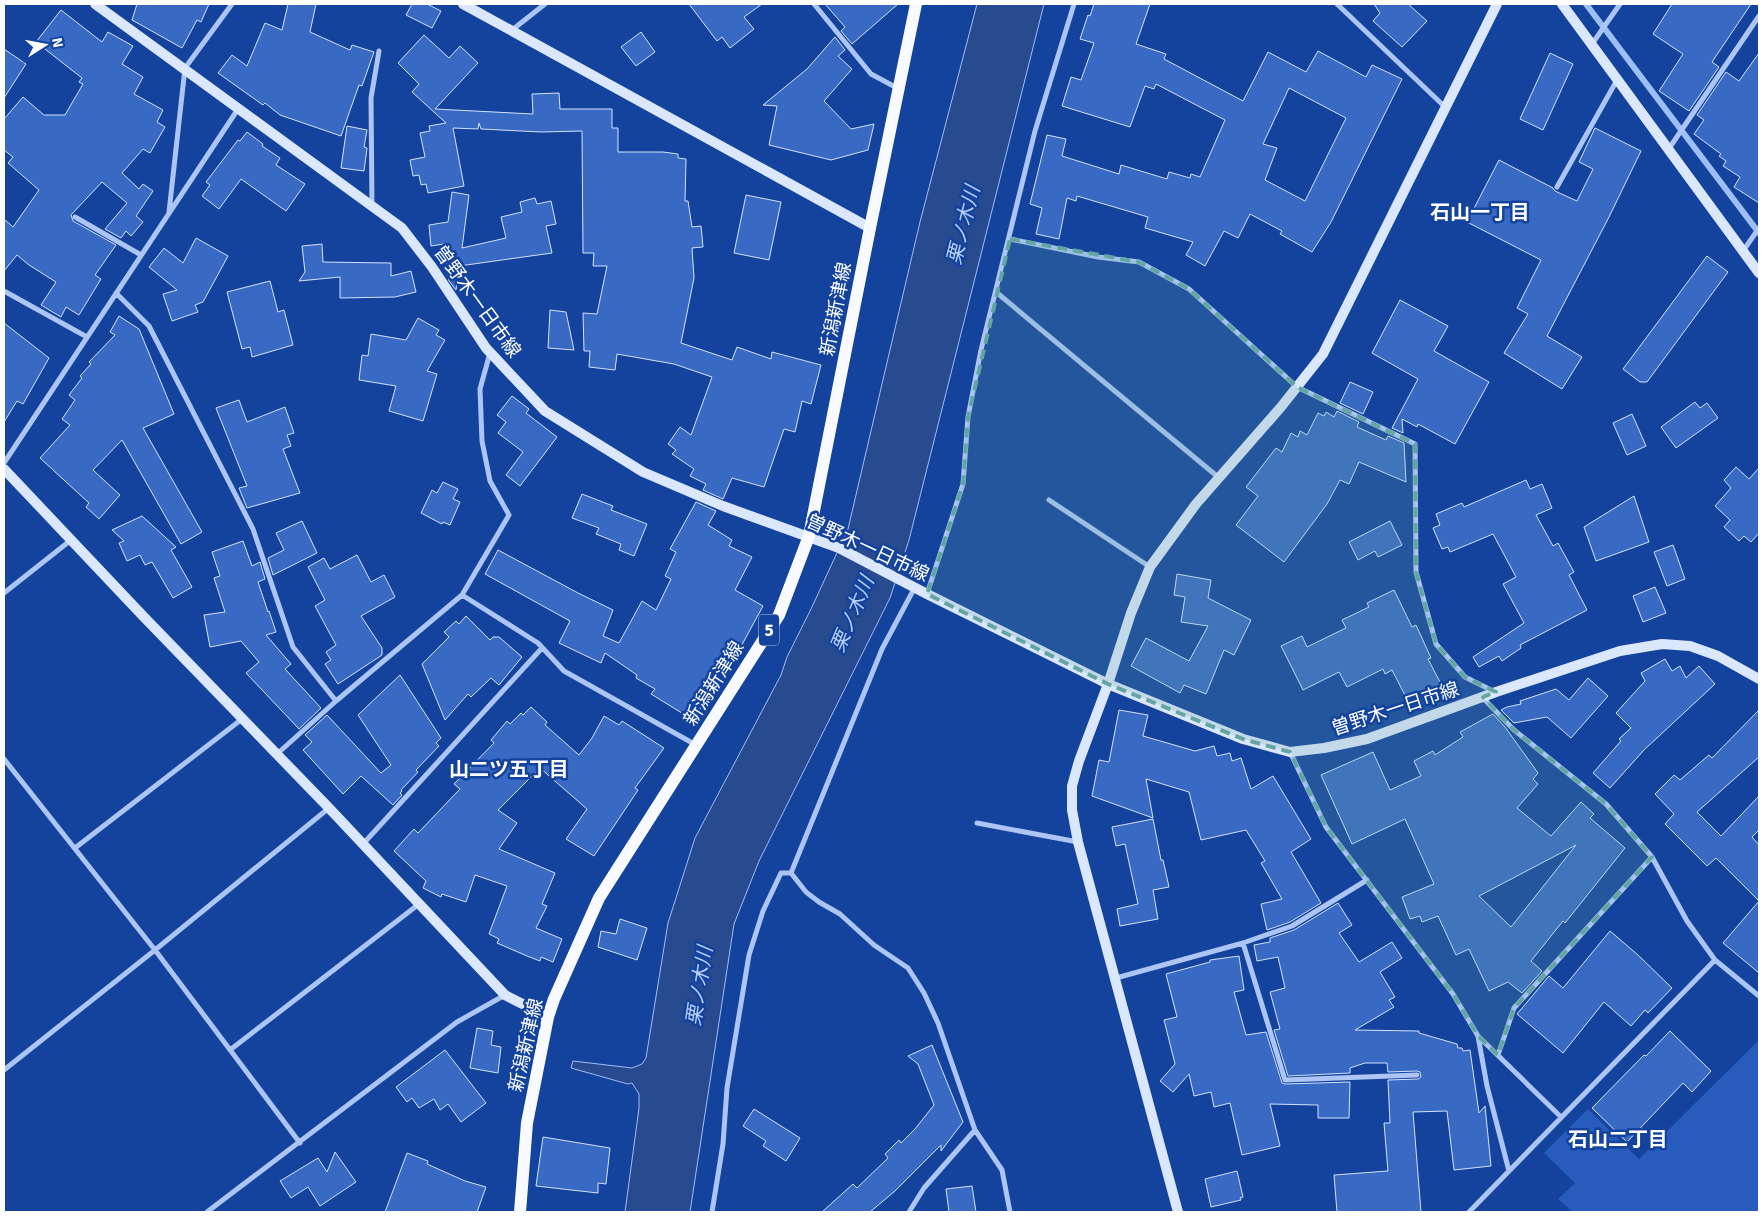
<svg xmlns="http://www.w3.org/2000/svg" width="1763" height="1216" font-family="Signika,'Noto Sans JP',sans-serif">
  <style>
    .green { fill: #275cbc }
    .water { fill: #284a8f; stroke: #9ebef6 }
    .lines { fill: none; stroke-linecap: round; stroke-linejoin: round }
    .stream { stroke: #9ebef6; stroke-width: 6 }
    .building { fill: #386ac4; stroke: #d4e3fd; fill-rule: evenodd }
    .street { stroke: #acc5f4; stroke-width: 5 }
    .secondary { stroke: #dbe7fd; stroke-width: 10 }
    .primary { stroke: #f8faff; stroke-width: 12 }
    .marked { fill: #63a6a1; fill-opacity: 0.2; stroke: #63a6a1; stroke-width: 4; stroke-dasharray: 10 6; stroke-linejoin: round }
    .labels { text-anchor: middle; stroke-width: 5; stroke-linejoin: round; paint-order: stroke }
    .shield { fill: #14439e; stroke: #b8c7e2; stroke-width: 1 }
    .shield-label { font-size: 18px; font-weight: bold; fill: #fff }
    .street-label { font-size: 19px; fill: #fff; stroke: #14439e }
    .neighbourhood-label { font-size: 20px; font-weight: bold; fill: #fff; stroke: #14439e }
    .water-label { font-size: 20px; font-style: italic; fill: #b8d0fa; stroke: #14439e }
  </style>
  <rect width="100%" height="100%" fill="#14439e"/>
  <!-- green -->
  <path class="green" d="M1759,1040V1212H1573L1558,1199L1575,1183L1544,1153L1588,1109L1639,1159Z"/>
  <!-- water -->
  <path class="water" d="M977,4H1044L909,540L890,598L759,861L734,924L690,1212H625L639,1108V1094L632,1083L628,1084L571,1068L573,1061L632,1068L642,1064L646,1058L668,923L695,838L781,675L787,657L811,609L848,529L920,222Z"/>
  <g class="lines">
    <!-- stream -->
    <path class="stream" d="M1586,4L1759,233"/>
  </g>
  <!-- building -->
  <path class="building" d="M137,4H209L201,22L197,20L182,48L132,20Z
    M288,4H316L310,32L350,50L352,45L374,52L362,86L359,85L341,136L280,115L265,103L263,105L218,73L232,55L247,66L265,23L282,30Z
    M412,4H427L441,11L432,28L406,15Z
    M689,4H762L744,17L754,29L730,48L722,37L717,41Z
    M825,4H898L852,44L841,31L845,27Z
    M1094,4H1150L1136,44L1166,54L1164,59L1243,101L1268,52L1306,72L1318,51L1366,77L1372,65L1402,79L1331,222L1312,252L1280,234L1282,231L1250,214L1238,238L1224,231L1205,266L1186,255L1193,242L1145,228L1148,217L1077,196L1076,201L1067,198L1059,239L1036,234L1042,208L1030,204L1047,135L1066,139L1062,156L1119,174L1121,165L1167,179L1169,172L1190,178L1191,174L1200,177L1225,120L1156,84L1154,89L1145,86L1130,127L1062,106L1071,77L1081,80L1094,43L1080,39L1088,15L1090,16ZM1289,88L1346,118L1305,201L1265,180L1277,148L1263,144Z
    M1374,4H1408L1427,21L1402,47L1373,21L1380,13Z
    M1672,4H1751L1712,62L1719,67L1689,111L1659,91L1683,54L1653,34Z
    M61,10L102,42L108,32L133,46L122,64L143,77L134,94L163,110L157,122L165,127L150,153L143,149L122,173L139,189L143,184L153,191L136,216L143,222L131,236L126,231L121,238L105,229L127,203L102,182L71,215L73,221L116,245L95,275L101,279L79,315L66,307L61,317L41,305L56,282L29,265L17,255L4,271V219L13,227L39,190L8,163L13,157L4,150V119L23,97L44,115H65L83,84L79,82L82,78L36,42Z
    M641,32L655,52L636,66L621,47Z
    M424,35L449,58L460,46L478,63L435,109L533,114L532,94L559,93L560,109H612V128H618V152H663L678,154V158L686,159L685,201H688L692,227L701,226L703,247L692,248L694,278L681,343L732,360L737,347L771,359L772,352L821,365L811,404L802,401L795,432L784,429L764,487L732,478L723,499L703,490L706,484L690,476L694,469L672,454L676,450L668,444L680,427L691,435L712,377L674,364L617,354L615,370L589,367L590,351H584L583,313L597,314L607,266H593L594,253H583L582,131L541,132L481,129L479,123L478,129L453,128L464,186L428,193L426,184L421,185L419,175L413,176L410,160L425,157L420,133L430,131L429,126L446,123L412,92L419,84L398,63Z
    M835,37L845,50L838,56L852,69L824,101L851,129L874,124L868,150L831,160L769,145L777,106L763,105L807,69Z
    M4,49L26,64L4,98Z
    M1550,53L1573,64L1543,130L1520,119Z
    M1759,53V203L1734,187L1740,177L1723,166L1726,161L1719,156L1721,154L1694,134L1704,120L1697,115L1726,72L1739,81Z
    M347,126L367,130L364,147L367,148L364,171L341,168Z
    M1595,128L1641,151L1609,217L1547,336L1582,357L1562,389L1504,353L1528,314L1517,308L1541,260L1467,222L1499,160L1553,188L1555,191L1577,201L1593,169L1579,162Z
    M247,132L263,144L262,146L280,158L276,165L305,184L286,211L241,179L219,209L202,196L210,185L206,182L238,140L240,141Z
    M452,192L469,195L462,248L506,238L501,217L522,212L520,202L535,198L537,204L551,201L556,224L546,226L552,253L459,266L456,290L449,281L444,244L431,246L429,225L448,222Z
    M746,195L781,202L769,260L734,253Z
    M196,238L228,256L203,302L195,305L198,312L172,321L163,294L177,290L149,267L164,248L183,263Z
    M322,244L323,262L391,263V276L411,271L416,292L395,297L340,298V277L299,281L305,272L302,246Z
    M1707,256L1728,272L1647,382H1640L1623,369Z
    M270,281L278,312L284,310L293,345L252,357L250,347L242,349L227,292Z
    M1400,300L1448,326L1434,351L1489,382L1455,444L1418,424L1417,427L1402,419L1403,433L1392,428L1418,379L1372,353Z
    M550,310L566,312L574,350L548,348Z
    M119,316L139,329L174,414L143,428L202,532L181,544L122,440L93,470L120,495L99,519L86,507L89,503L40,458L70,425L62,419L75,400L69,395L82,378L80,376L91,364L89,362L115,335L110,332Z
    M418,318L439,330L436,335L445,340L427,371L437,374L423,421L389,411L396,386L359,380L362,355L368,356L371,334L406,340Z
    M4,323L49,358L23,404L17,401L4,422Z
    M1350,382L1373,392L1363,414L1340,403Z
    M512,396L529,409L526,413L557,437L520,486L506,475L523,452L498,433L506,422L497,415Z
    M239,400L247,422L285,407L294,433L287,435L291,446L283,449L300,493L247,508L239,488L247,486L216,408Z
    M1695,402L1700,408L1707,403L1718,418L1676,448L1661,427Z
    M1337,411L1359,422L1357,427L1386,440L1388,436L1404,443L1406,482L1359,462L1349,484L1340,480L1327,504L1284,562L1236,525L1258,496L1246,487L1276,448L1282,452L1291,433L1298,437L1300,431L1307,435L1318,413L1324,416L1326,412L1334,417Z
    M1632,414L1646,446L1627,455L1613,423Z
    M1736,467L1749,479L1759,468V533L1751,542L1744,536L1739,541L1724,527L1730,520L1715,506L1731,488L1724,480Z
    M1526,480L1530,489L1542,484L1552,508L1536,515L1553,546L1558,543L1574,572L1569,575L1587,610L1520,645L1521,648L1502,661L1499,656L1479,667L1473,657L1524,623L1503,584L1516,577L1493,534L1450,552L1448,547L1442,549L1433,528L1440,525L1436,514L1462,503L1464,507Z
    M443,482L458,489L453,499L460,502L450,525L443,522L442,524L421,513L432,490L437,493Z
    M582,494L613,506L611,510L647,524L634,556L619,550L621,544L596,534L599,528L572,518Z
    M1634,496L1649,542L1596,561L1584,527Z
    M696,502L716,511L708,525L732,540L729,546L752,557L735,590L763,606L738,652L731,649L699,702L703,705L693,720L651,694L655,689L636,678L637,675L605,653L601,663L559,643L570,621L485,574L498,550L578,593L613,610L603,636L619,643L642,601L656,610L671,579L665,576L676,552L670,549Z
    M142,516L176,547L171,550L192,587L173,598L152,562L145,565L140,555L127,561L119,543L124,541L112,530Z
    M302,521L317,553L273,575L268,558L284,550L276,533Z
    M1390,521L1402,545L1378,557L1375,551L1358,560L1349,542Z
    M243,541L252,566L260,562L265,579L258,582L268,612L269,611L276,632L266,635L291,664L285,669L321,708L299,729L246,673L259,662L241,641L210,647L204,615L225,612L214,578L220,576L212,552Z
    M1673,545L1685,579L1667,586L1654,552Z
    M357,555L371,582L384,575L395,597L361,616L382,648V655L338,684L325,664L331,660L326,652L336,645L315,606L325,600L308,567L324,558L330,569Z
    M1177,574L1211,580L1208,598L1251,620L1234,655L1224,650L1206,694L1184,685L1180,693L1131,666L1146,638L1189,661L1208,626L1181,622L1185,597L1174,595Z
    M1655,587L1666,613L1643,622L1633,596Z
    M1394,590L1412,627L1416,625L1431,658L1428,659L1441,684L1408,701L1392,670L1385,674L1383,669L1347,687L1339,672L1303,690L1281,646L1302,636L1307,647L1346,628L1342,620L1369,607L1367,603Z
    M466,616L490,640L493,637H499L522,657L499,685L491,678L471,697L468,694L445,720L422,664L449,637L444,632L456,621L459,624Z
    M1665,659L1672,671L1680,666L1686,678L1699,666L1715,684L1644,750L1610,788L1593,773L1621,741L1619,739L1631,728L1616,713L1645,681L1641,673Z
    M400,675L441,738L436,743L439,746L416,770L418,772L401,790L402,791L400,793L402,795L393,805L361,776L343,794L303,750L312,742L305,735L327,715L381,773L391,765L358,715Z
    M1588,678L1608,696L1571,738L1547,717L1514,723L1501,710L1507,707L1521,704L1520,701L1556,689L1569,700Z
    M531,707L547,722L545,725L579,755L592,738L604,716L619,725L622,721L664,748L635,788L638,790L594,856L566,839L587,809L540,768L498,810L517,823L499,849L555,873L542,904L547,906L536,928L562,939L553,962L541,957L540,961L527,956L497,943L499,939L489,934L507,886L475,875L466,902L442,894L441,897L423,888L426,881L394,851L414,829L418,833L460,789L454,784L494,743L491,740L507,721L510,724L521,713L523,715Z
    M1119,710L1148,715L1143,736L1195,751L1214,746L1217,756L1230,753L1232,761L1241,758L1251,789L1273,776L1311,839L1291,852L1321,903L1290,922L1267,930L1261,904L1282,899L1261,863L1265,861L1246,830L1201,840L1189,792L1146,779L1153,818L1092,796L1099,760L1109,762Z
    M1759,710V757L1697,812L1721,836L1759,796V830L1752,837L1759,845V973L1723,943L1759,901L1716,858L1707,866L1665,824L1674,814L1655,794L1674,775L1680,780L1709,755L1712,758Z
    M1493,714L1505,727L1538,773L1533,779L1538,784L1517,808L1551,836L1581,802L1594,814L1590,818L1625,848L1565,923L1563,921L1531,961L1542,971L1522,993L1508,982L1489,991L1469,949L1456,955L1438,916L1422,922L1420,916L1410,919L1402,897L1434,884L1405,819L1352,844L1321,775L1373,752L1390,790L1421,776L1414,761L1433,751L1435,755L1463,737L1460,732ZM1576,845L1511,927L1479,896Z
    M1153,819L1161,860H1163L1169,887L1153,890L1158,919L1120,926L1117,909L1138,904L1125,844L1116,846L1112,827Z
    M1338,903L1352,925L1339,933L1359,962L1392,942L1402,958L1380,972L1395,997L1389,1000L1394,1007L1355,1030L1419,1031V1033L1457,1044L1458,1048H1462L1463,1051L1470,1050L1479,1113L1485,1106L1491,1166L1454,1170L1447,1111L1413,1112L1421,1212H1337L1334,1175L1388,1171L1384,1123H1390L1388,1080L1418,1079L1421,1077L1420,1072L1417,1071L1388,1072L1387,1063H1365L1350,1068V1073L1288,1076L1274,1030L1280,1029L1270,992L1285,988L1278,957L1257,961L1254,945L1270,942V938L1294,930Z
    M620,919L647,928L637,960L598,947L601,931L616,934Z
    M1610,931L1638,955L1672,988L1648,1013L1645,1010L1631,1026L1604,1002L1563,1053L1517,1014L1549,976L1563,988Z
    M1239,956L1244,990L1234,992L1246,1035L1266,1032L1282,1083L1285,1084L1350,1082L1349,1118H1318V1105L1270,1104L1280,1146L1242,1155L1230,1103L1214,1107L1211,1092L1194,1096L1189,1074L1173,1092L1160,1081L1175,1064L1164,1020L1177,1017L1166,974L1210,962V960Z
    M477,1028L493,1031L491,1045L501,1047L498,1073L470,1068Z
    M1670,1031L1711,1071L1692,1092L1683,1083L1627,1142L1592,1108L1644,1055L1646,1056Z
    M932,1045L963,1122L941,1151V1145L895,1191L870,1212H822L853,1184L857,1188L888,1158L885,1154L899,1140L901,1143L915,1129L934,1105L918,1064L908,1056Z
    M445,1050L486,1103L461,1122L448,1104L440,1110L434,1099L419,1108L412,1098L407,1102L396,1087Z
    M754,1109L800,1138L786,1161L763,1146L766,1141L743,1126Z
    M543,1137L610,1148L606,1184L598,1183V1193L536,1186Z
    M335,1152L356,1182L320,1206L308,1187L291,1198L280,1181L318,1158L327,1172Z
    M407,1153L428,1161L427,1164L465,1181L486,1187L477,1212H385Z
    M1237,1171L1243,1197L1240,1198L1241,1200L1211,1207L1205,1179Z
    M972,1186L976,1212H949L946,1189Z"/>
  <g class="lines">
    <!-- street -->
    <path class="street" d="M814,4L871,74L899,89
      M1337,4L1445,107
      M512,30L545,4
      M1592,44L1620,4
      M1668,150L1759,16
      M1557,187L1617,80
      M372,206L371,98L379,51
      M169,212L185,68L232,4
      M75,217L141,255
      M1010,239L1098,257L1139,262L1189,289L1297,387L1415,444L1416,572L1436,644L1465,677L1493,691
      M1743,251L1759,228
      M4,291L87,337
      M996,292L1218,477
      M116,293L149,326L253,529L293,647L336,701
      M4,463L238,109
      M1049,500L1150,567
      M4,593L71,540
      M927,594L963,484L968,417L981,350L1035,131L1074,4
      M462,595L538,643L564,671L696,745
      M1483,698L1514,730L1606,804L1652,857L1687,921L1715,960
      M1290,752L1326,827L1453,994L1478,1036L1561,1117
      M277,754L336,701L462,595L509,515L490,481L482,441L480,389L490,353
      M4,759L155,950L300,1143
      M977,823L1078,842
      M363,844L542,648
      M75,848L242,719
      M791,873L806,892L819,902L840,914L874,945L908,968L924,993L938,1023L975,1130L1002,1170L1010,1212
      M791,873L882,649L915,587
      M1243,943L1285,1080L1417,1075
      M1116,978L1243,943L1292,926L1367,880
      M1478,1036L1487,1086L1509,1171
      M230,1050L419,904
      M1498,1055L1514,1008L1652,857
      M4,1070L155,950L329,808
      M207,1212L457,1022L505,995
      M712,1212L723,1144L727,1088L749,955L763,911L781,873H791
      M909,1212L924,1188L975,1130
      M1469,1212L1715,960L1759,996"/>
    <!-- secondary -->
    <path class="secondary" d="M95,4L402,228L432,267L486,348L545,411L643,472L723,506L839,548L927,594L1108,684L1243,739L1290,752L1324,748L1367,739L1496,692L1620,651L1662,644L1690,646L1718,656L1759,679
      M463,4L870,228
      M1562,4L1759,273
      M4,469L143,616L329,808L505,995L548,1017
      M1178,1212L1078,842L1072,810V786L1079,761L1108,684L1131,613L1150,567L1196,504L1281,407L1323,354L1497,4"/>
    <!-- primary -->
    <path class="primary" d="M520,1212L527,1123L548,1017L554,999L599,898L779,615L809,536L870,228L916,4"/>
  </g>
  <!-- marked area -->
  <path class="marked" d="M1010,239L1139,262L1189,289L1297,387L1415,444L1416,572L1436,644L1465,677L1496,692L1483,697L1514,730L1606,804L1652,857L1514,1008L1498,1055L1478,1036L1453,994L1326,827L1290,752L1243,739L1108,684L927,594L963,484L968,417Z"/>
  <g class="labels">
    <!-- shield labels -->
    <rect class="shield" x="759" y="614.5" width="20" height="31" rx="4"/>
    <g class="shield-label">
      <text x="769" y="636">5</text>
    </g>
    <!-- street labels -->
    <g class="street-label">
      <text transform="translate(478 301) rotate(54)" y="7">曽野木一日市線</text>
      <text transform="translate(835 309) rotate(-79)" y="7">新潟新津線</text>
      <text transform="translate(868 547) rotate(25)" y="7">曽野木一日市線</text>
      <text transform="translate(713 683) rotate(-58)" y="7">新潟新津線</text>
      <text transform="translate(1395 708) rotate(-18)" y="7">曽野木一日市線</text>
      <text transform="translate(525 1045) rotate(-77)" y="7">新潟新津線</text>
    </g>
    <!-- neighbourhood labels -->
    <g class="neighbourhood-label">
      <text x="1480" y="219">石山一丁目</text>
      <text x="509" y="776">山二ツ五丁目</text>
      <text x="1618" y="1146">石山二丁目</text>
    </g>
    <!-- water labels -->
    <g class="water-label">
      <text transform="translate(963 225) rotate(-76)" y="7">栗ノ木川</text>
      <text transform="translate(852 614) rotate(-67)" y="7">栗ノ木川</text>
      <text transform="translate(699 986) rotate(-81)" y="7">栗ノ木川</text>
    </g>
  </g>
  <!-- border -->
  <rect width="1763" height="1216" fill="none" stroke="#ffffff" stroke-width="10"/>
  <!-- north arrow -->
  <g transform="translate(45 45) rotate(79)" stroke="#14439e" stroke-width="4" paint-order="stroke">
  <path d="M0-4L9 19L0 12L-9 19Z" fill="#ffffff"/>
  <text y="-8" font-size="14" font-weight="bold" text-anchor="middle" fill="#ffffff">N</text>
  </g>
</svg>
